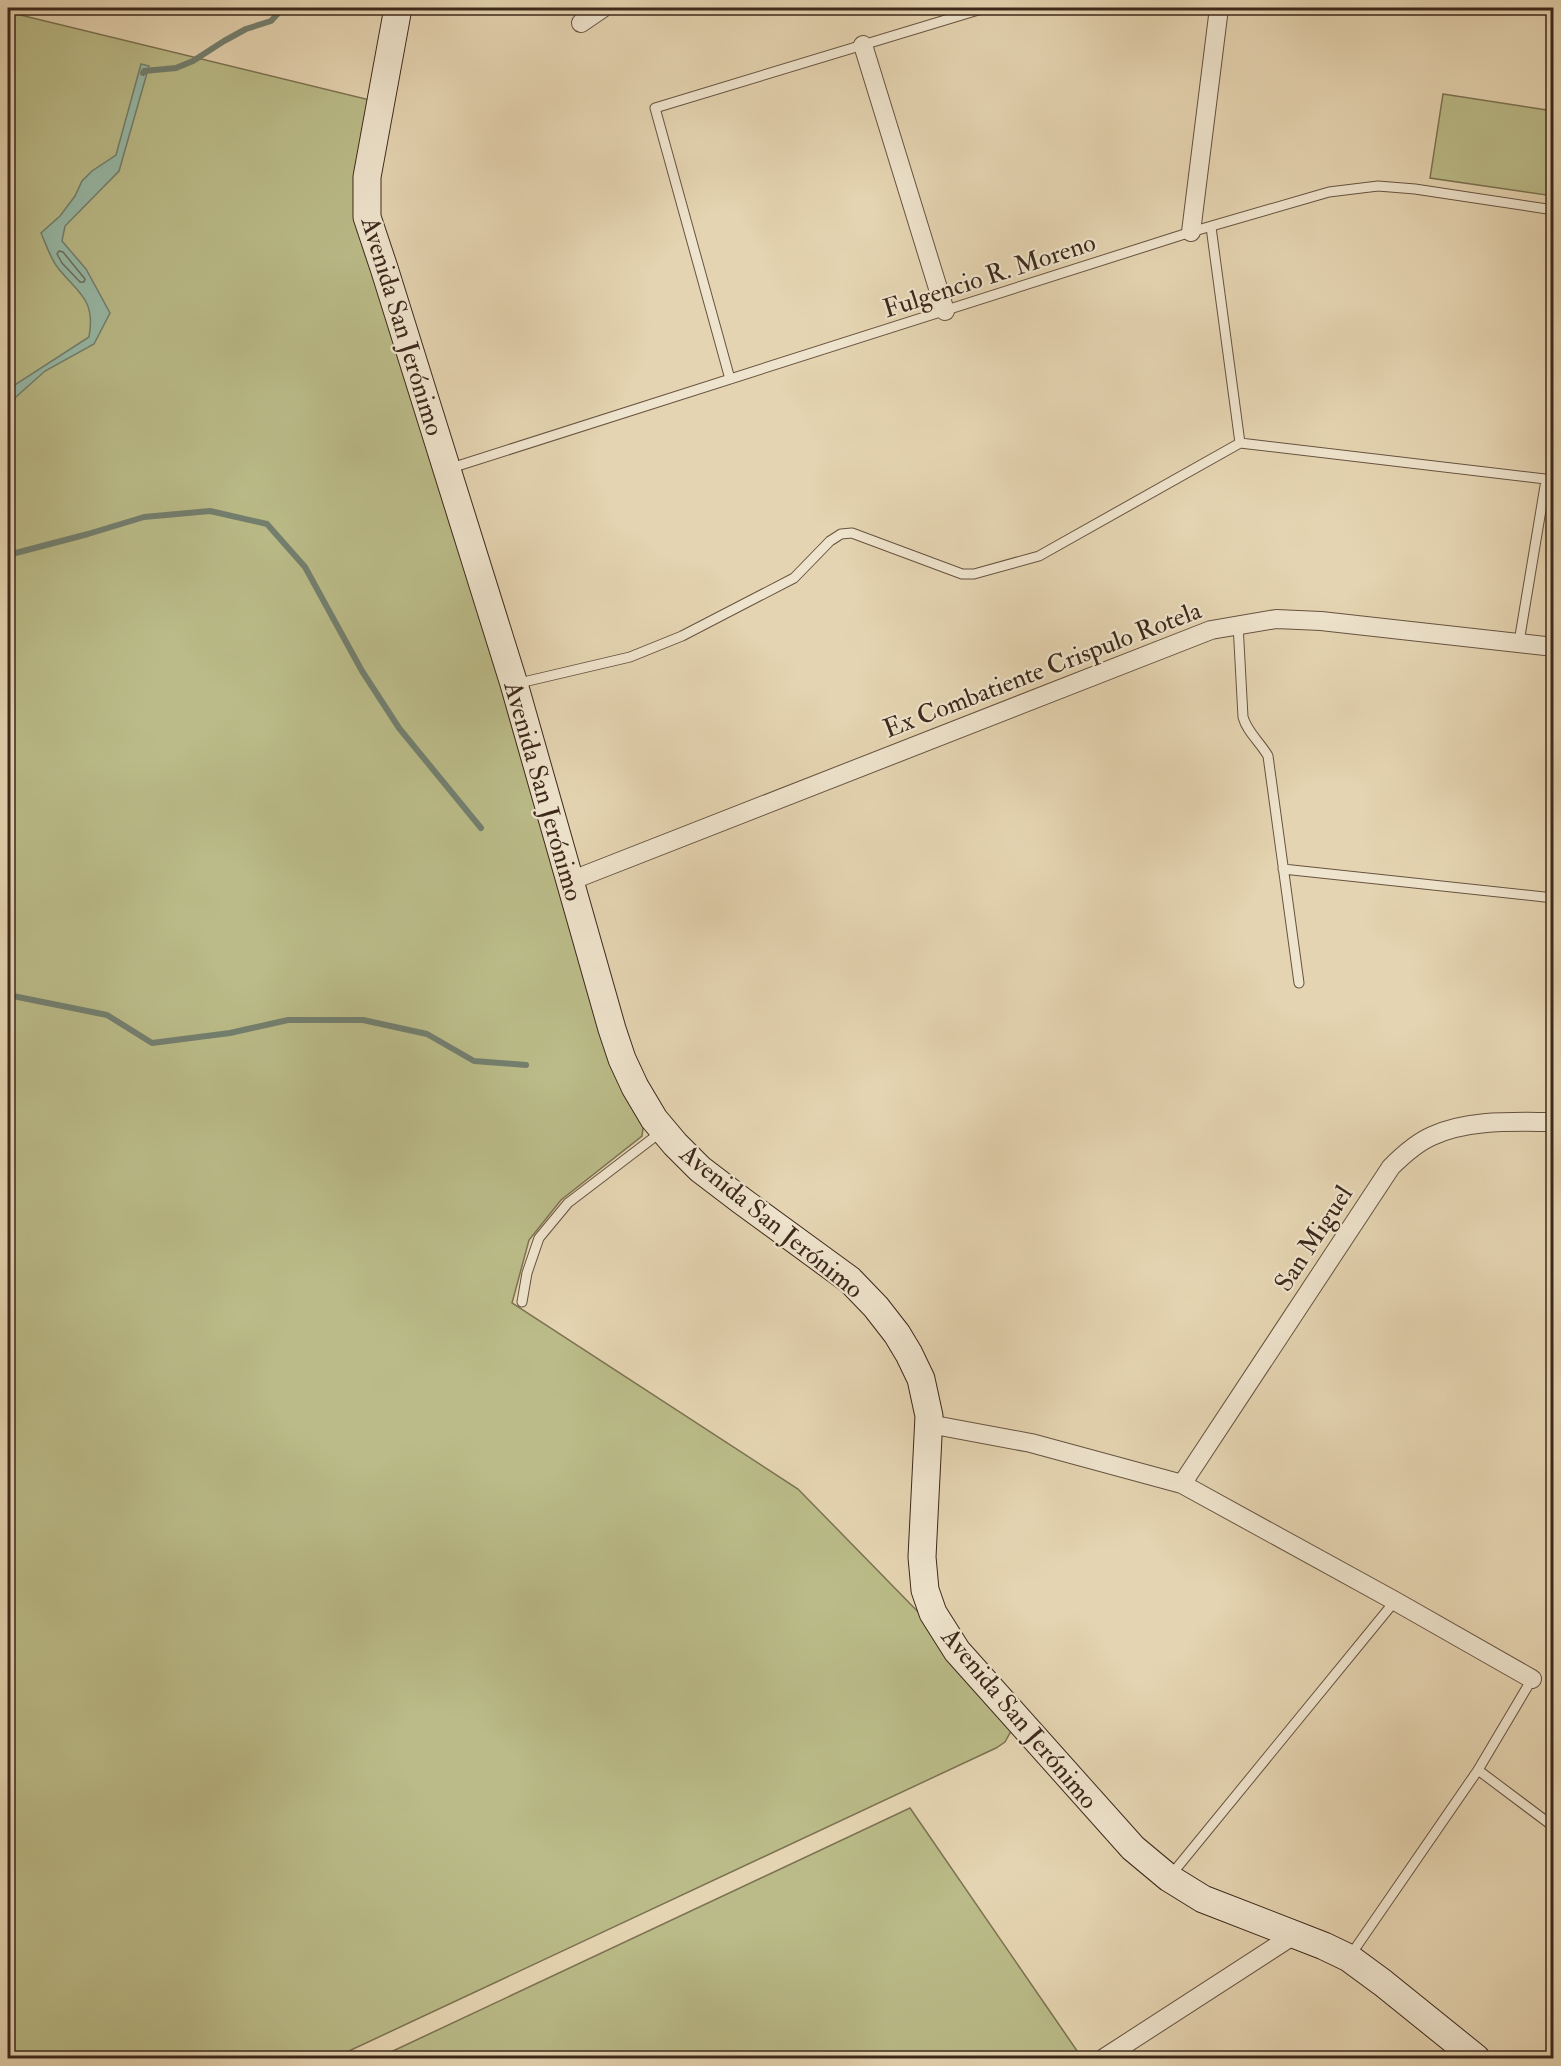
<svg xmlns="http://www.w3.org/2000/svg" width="1561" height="2066" font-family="'IM FELL Double Pica',serif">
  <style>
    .green { fill: #babb88; stroke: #7c7252; stroke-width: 1.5 }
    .water { fill: #97b9a7; stroke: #737f6f; stroke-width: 1.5 }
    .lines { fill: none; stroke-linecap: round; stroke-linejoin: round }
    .shore { stroke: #6a7061; stroke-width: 1.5 }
    .stream { stroke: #737f6f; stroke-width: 6 }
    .lane-casing { stroke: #675340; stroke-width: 11 }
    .street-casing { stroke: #675340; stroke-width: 20 }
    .secondary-casing { stroke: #3d281b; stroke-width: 29 }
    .lane { stroke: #eee3cc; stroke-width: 9 }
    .street { stroke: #eee3cc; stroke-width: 18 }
    .secondary { stroke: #eee3cc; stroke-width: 27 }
    .labels { text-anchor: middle; stroke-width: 4.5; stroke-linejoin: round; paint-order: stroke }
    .street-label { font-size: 26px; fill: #3d281b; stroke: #eee3cc }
  </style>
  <rect width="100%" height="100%" fill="#e5d4b1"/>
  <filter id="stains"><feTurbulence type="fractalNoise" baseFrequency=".00333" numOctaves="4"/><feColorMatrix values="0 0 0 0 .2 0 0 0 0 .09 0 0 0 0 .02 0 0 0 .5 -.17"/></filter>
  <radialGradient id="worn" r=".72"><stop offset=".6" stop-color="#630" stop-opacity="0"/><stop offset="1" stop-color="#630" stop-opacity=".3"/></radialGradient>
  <!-- green -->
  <path class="green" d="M8,12L374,101L358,179L644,1121L642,1136L561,1200L529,1240L512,1303L798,1489L926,1620L1011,1731L1005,1742L996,1748L334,2058H8Z
    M1443,94L1553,111V196L1430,178Z
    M910,1808L1082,2058H378Z"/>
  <!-- water -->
  <path class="water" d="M141,64L149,66L119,171L65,226L62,241L86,269L110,313L94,344L45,371L16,397L8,411V396L13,386L89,337C96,299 78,293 58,268C50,258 46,244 41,233L60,216L75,196L82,181L92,171L116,155Z"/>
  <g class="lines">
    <!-- shore -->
    <path class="shore" d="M59,251L63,252L85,279L84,282H80L62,263L57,254Z"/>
    <!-- stream -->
    <path class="stream" d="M143,73L144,71L176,68L193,61L224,41L246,29L271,21L283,8
      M8,555L88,534L144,517L210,511L267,524L305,567L362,671L399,728L481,828
      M8,995L107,1015L152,1043L230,1033L288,1020H363L427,1034L474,1061L526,1065"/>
    <defs>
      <path id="lane" d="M1211,227L1240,443
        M730,379L655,108L985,8
        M448,469L1191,232L1329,192L1378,186L1415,189L1554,210
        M1238,624L1243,717C1247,732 1260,742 1268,756L1299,983
        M1519,642L1546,480
        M515,684L630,657L682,636L794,578L830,541L841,534L852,533L962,574H974L1039,556L1240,443L1554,480
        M1283,869L1554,898
        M522,1302L527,1273L539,1238L568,1203L661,1132
        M1478,1770L1554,1827
        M1171,1875L1395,1601
        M1350,1956L1478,1770L1532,1679"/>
      <path id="street" d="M581,23L603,8
        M863,45L945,311
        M1191,232L1219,8
        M570,881L1211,630L1276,619L1321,621L1554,647
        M929,1424L1031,1443L1182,1484L1395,1601L1532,1679
        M1182,1484L1391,1167C1403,1155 1416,1143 1432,1136C1469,1119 1514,1122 1554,1122
        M1104,2058L1294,1935"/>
      <path id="secondary" d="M398,8L367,177V217L384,268L514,684L612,1029L622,1059L635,1087L654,1119L675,1144L700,1169L742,1201L850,1280L876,1307L897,1334L909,1354L921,1379L929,1416L922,1557L925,1590L933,1613L957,1651L1133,1848L1169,1878L1203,1899L1324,1946L1349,1958L1383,1983L1476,2058"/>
    </defs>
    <!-- lane casing -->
    <use href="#lane" class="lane-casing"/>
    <!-- street casing -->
    <use href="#street" class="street-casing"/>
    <!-- secondary casing -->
    <use href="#secondary" class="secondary-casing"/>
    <!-- lane -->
    <use href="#lane" class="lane"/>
    <!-- street -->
    <use href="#street" class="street"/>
    <!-- secondary -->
    <use href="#secondary" class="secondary"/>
  </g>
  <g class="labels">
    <!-- street labels -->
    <g class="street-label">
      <text transform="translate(989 275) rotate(-18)" y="9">Fulgencio R. Moreno</text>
      <text transform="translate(403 326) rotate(73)" y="9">Avenida San Jerónimo</text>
      <text transform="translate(1042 669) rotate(-21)" y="9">Ex Combatiente Crispulo Rotela</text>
      <text transform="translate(544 791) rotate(74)" y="9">Avenida San Jerónimo</text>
      <text transform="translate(772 1221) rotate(39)" y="9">Avenida San Jerónimo</text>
      <text transform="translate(1313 1238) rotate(-57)" y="9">San Miguel</text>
      <text transform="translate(1020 1718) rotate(50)" y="9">Avenida San Jerónimo</text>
    </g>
  </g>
  <!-- margin -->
  <rect width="1561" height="2066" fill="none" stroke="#e5d4b1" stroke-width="30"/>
  <rect x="9" y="9" width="1543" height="2048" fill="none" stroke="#3d281b" stroke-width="3"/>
  <rect x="15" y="15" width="1531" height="2036" fill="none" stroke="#3d281b" stroke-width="1.5"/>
  <rect width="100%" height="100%" filter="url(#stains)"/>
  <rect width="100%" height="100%" fill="url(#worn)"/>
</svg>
